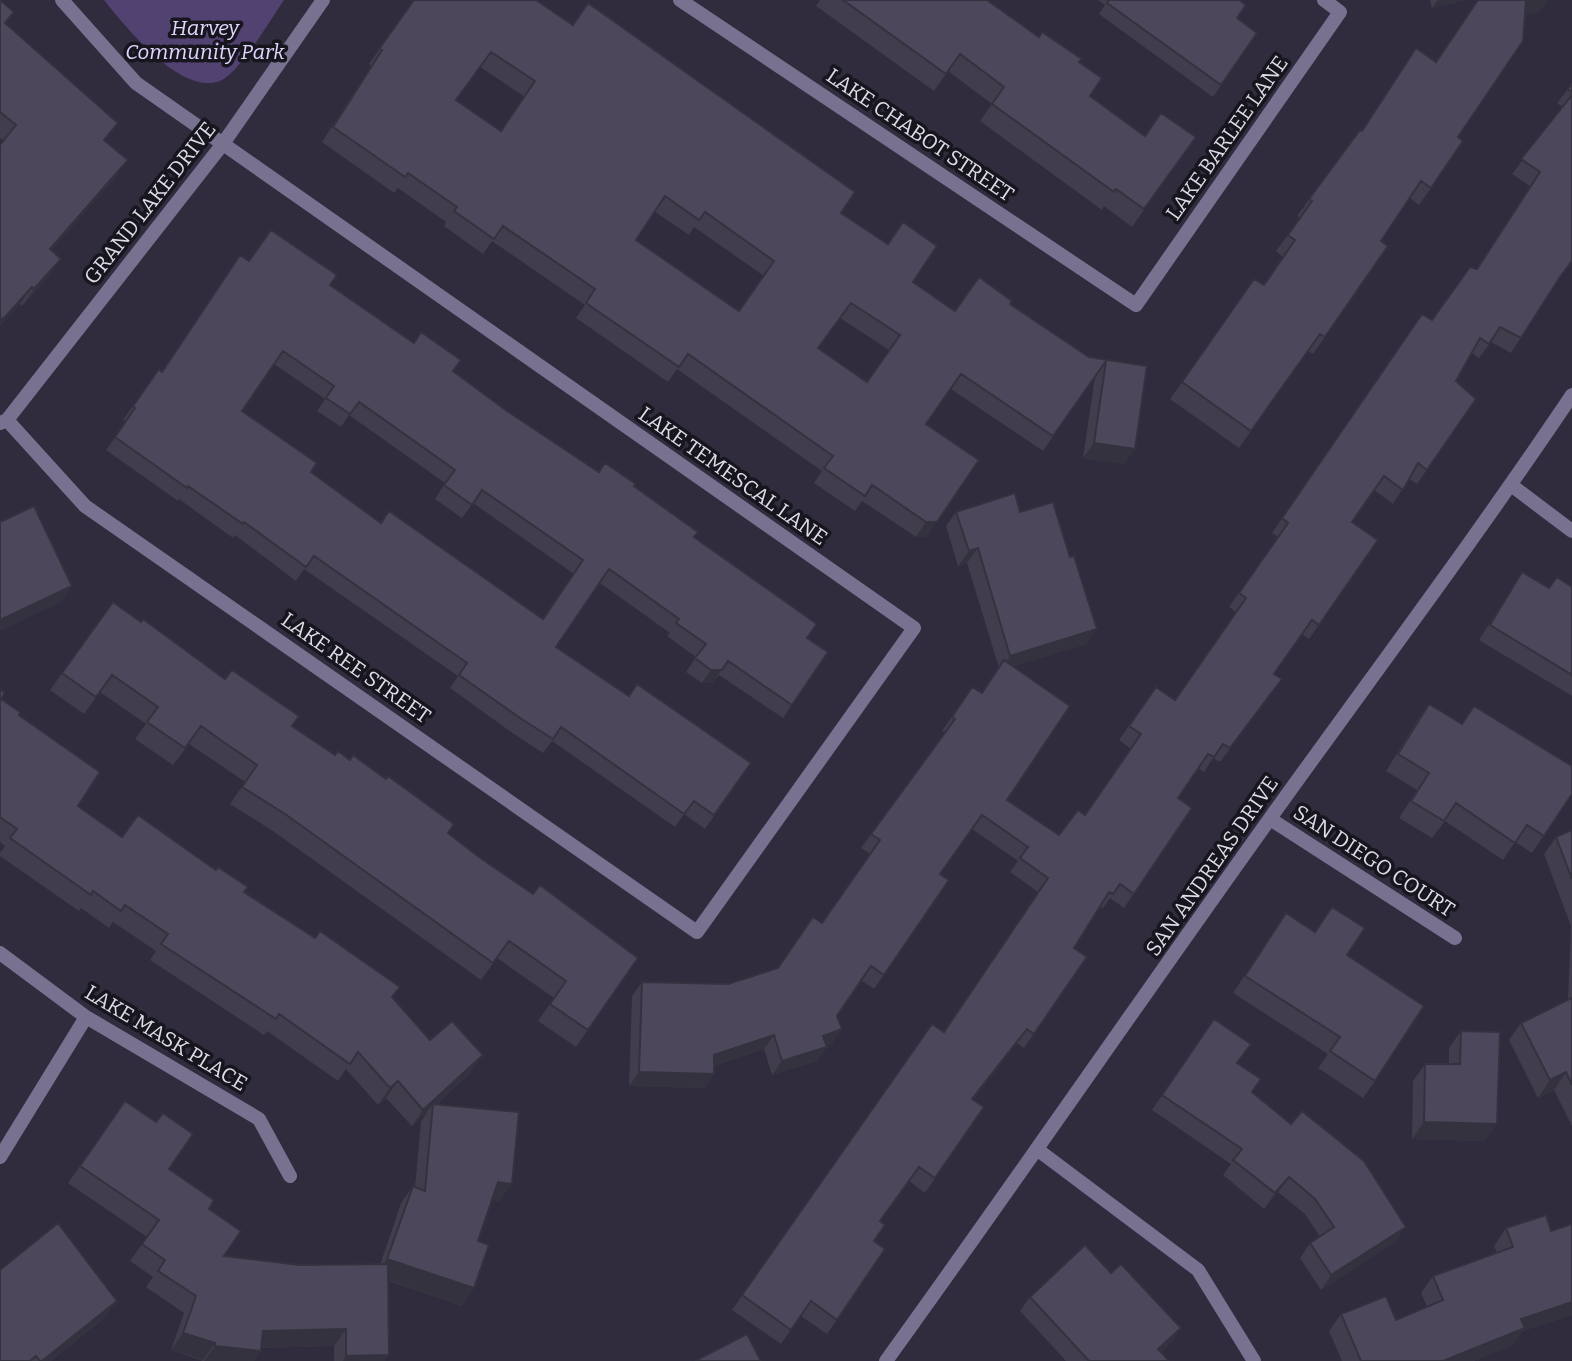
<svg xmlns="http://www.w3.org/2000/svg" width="1572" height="1361" font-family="Bitter,serif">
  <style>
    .green { fill: #514271 }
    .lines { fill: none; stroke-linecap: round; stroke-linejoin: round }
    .minor { stroke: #797190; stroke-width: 14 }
    .tertiary { stroke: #797190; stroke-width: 14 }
    .wall { fill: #413d4d; fill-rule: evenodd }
    .shaded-wall { fill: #35323f }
    .building { fill: #4c475a; stroke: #35323f; stroke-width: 2; fill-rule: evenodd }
    .labels { text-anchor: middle; stroke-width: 7; stroke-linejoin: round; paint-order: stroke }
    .park-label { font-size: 21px; font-style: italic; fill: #e0d6fe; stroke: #17151d }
    .street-label { font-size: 21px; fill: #dfdce8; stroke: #17151d }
  </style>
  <rect width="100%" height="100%" fill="#302b3d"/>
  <!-- green -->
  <path class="green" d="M104,0H284C271,19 241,70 222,80C183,99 125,26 104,0Z"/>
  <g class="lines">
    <!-- minor -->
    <path class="minor" d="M680,0L1136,305L1340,12L1324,0
      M7,420L85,506L697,932L914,628L136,83L62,0
      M0,423L7,420L222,145L323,0
      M1511,485L1572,531
      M1270,819L1455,938
      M0,953L86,1017L259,1119L290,1176
      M1038,1150L1198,1270L1254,1361
      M0,1157L86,1017"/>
    <!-- tertiary -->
    <path class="tertiary" d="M886,1361C1016,1181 1142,997 1271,817C1372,676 1476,538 1572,395"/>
  </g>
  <!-- wall -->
  <path class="wall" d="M0,0L6,24L105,141L116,177L51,250L61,259L49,276L22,306L20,304L4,141L0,138Z
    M414,0L841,213L913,282L955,311L1010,304L1089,357L1147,366L1135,449L1124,464L1083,458L1095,376L1043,451L951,389L926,424L927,537H916L862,501L855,511L814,483L822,471L677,369L668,382L576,318L585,305L492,241L483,254L444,226L446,222L398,188L394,193L322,142L371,66L369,64ZM480,67L525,97L501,131L456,100ZM655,212L689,235L694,227L764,276L739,311L636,240ZM840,318L889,350L867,382L819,348Z
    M820,0H987L1039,37L1079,62L1090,96L1145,136L1196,137L1132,227L1104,206L1102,210L980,121L992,104L948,71L934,91L816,6Z
    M1098,0H1239L1237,19L1257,33L1213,97L1099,14L1105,5Z
    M1430,0H1465L1432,8Z
    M1478,0H1548L1539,12L1525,15L1431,188L1419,205L1410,198L1381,241L1388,246L1313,354L1308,351L1239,448L1170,399L1254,279L1263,285L1283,257L1276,251L1300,218L1297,216L1360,130L1361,131L1416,48L1436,62Z
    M1572,84V262L1555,284L1511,353L1491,342L1479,358L1472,353L1456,381L1476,399L1417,484L1409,479L1393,504L1374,490L1352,522L1378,540L1309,639L1302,634L1274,674L1272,693L1220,762L1213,758L1204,772L1198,768L1178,798L1192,808L1124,908L1110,898L1103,908L1100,906L1074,948L1087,957L1024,1048L1017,1043L973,1100L984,1107L925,1193L909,1181L880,1221L874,1241L885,1249L827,1334L801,1316L781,1344L732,1310L932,1024L944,1032L1038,892L1010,872L1018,861L972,829L940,874L949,880L874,989L862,981L837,1016L832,1044L826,1045L827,1047L817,1061L772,1075L764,1049L714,1066V1074L704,1088L629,1086L632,996L642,982L728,984L778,968L822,923L870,854L861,848L945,733L942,731L972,687L982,693L999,668L967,563L958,566L946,526L956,512H1020L1087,644L1013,666L1007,800L1059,835L1085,815L1131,749L1119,740L1156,687L1175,700L1236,612L1229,607L1278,537L1272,533L1422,314L1432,320L1476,269L1530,186L1512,174L1563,107L1557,103Z
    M249,261L330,285L507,411L599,472L634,486L694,537L807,638L828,652L783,718L719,675L712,683H702L686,672L696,657L667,636L670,633L600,583L556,647L629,696L751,763L705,829L684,814L675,827L552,741L543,753L511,732L450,688L458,676L304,569L296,581L235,535L233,538L179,499L178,501L106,450L126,422L123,420L159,369L162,372ZM274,364L325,399L317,411L341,427L349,415L445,483L435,499L462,518L473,503L574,574L542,619L381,523L311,472L242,411Z
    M1522,572L1549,588L1572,587V696L1479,640Z
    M113,602L448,833L479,857L533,894L638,958L576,1047L538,1021L554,998L497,958L481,980L273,831L230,804L245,782L213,760L189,744L173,765L135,739L146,724L100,692L84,714L50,690Z
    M0,689L1,699L19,715L78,806L122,837L244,892L392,997L430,1040L471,1072L436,1105L500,1201L492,1200L478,1241L474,1288L462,1306L388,1281L385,1361H334V1346L261,1348L254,1361H203L171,1350L184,1313L146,1287L153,1277L130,1261L147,1237L68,1183L125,1101L169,1169L209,1209L224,1256L300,1265H380L401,1203L413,1186L415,1187L421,1121L428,1111L412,1126L386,1098L378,1105L346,1069L338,1081L267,1031L264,1035L150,960L156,951L113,922L109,928L81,908L79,911L0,856V853L5,846L0,842Z
    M1429,704L1461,724L1474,706L1572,794L1532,853L1515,842L1503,860L1445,821L1432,838L1399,818L1417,790L1386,771L1417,721Z
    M1572,830V1126L1554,1090L1538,1098L1509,1040L1521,1023L1568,999L1571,926L1544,854L1556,837Z
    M1286,913L1347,955L1375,1081L1363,1098L1318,1068L1328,1054L1233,993Z
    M1214,1019L1252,1092L1395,1242L1321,1290L1300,1258L1310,1243L1320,1237L1305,1214L1278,1192L1264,1209L1223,1175L1231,1164L1152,1110Z
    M1461,1031L1485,1141L1412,1139L1413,1081L1425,1064H1449V1048Z
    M1572,1224V1315L1523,1331L1513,1345L1473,1361H1342L1329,1331L1341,1314L1396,1320L1427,1307L1421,1293L1433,1276L1497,1253L1494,1246L1506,1228L1551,1231Z
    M1111,1273L1181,1328L1171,1343L1161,1352L1169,1361H1066L1020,1311L1030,1297Z
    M106,1317L51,1361H0Z"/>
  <!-- shaded-wall -->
  <path class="shaded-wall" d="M1438,0H1465L1432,8Z
    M1531,0H1548L1539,12L1514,18L1526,1Z
    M128,160L116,177L38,266L50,249Z
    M61,259L49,276L22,306L34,289Z
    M32,287L20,304L0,327V320Z
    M1094,443L1135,449L1124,464L1083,458Z
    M926,522H937L927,537H916Z
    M978,548L967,563L958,566L969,551Z
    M72,586L60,603L0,631V620Z
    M1097,629L1087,644L1000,671L1010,656Z
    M728,661L712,683H702L711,670Z
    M842,1029L832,1044L813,1050L823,1036Z
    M1027,1029L1017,1043L962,1113L972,1099Z
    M774,1035L764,1049L704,1069L714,1055Z
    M827,1047L817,1061L772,1075L782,1061Z
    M483,1055L471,1072L433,1107V1104L428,1111L412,1126L423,1110Z
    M639,1072L714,1074L704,1088L629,1086Z
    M1566,1072L1554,1090L1538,1098L1550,1080Z
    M398,1081L386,1098L378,1105L390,1088Z
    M1424,1122L1497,1124L1485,1141L1412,1139Z
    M1289,1177L1278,1192L1264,1209L1275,1193Z
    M498,1182L512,1184L500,1201L486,1199Z
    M1406,1227L1395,1242L1321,1290L1331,1275Z
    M387,1259L474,1288L462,1306L375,1276Z
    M117,1301L106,1317L51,1361H42Z
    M1572,1302V1315L1523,1331L1513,1345L1473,1361H1443L1521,1319Z
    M1181,1328L1171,1343L1150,1361L1158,1349Z
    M346,1329L334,1346L251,1348L263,1331Z
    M183,1333L215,1343L203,1360L171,1350Z
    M215,1346L261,1351L254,1361H204Z
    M389,1355L385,1361H343L346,1356Z"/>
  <!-- building -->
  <path class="building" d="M0,0L14,12L5,23L118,123L104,140L128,160L50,249L61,259L34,289L32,287L5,317L0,320V145L16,125L0,112Z
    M414,0H536L573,25L588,3L855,192L841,213L888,244L903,222L937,246L913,282L955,311L979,277L1012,301L1010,304L1089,357L1147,366L1135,449L1094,443L1106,361L1053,436L961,374L926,424L979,460L937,522H926L872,485L865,496L824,468L833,456L688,354L679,367L586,303L595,289L503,226L494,239L454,211L457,207L408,173L405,177L333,127L382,50L379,49ZM491,52L535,81L501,131L456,100ZM665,196L699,220L705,212L774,261L739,311L636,240ZM851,303L900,335L867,382L818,348Z
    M843,0H987L1039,37L1042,32L1082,59L1079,62L1102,78L1090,96L1145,136L1161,113L1196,137L1144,209L1116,189L1114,192L992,104L1004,87L960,54L946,74Z
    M1109,0H1239L1246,5L1237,18L1257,33L1221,85L1107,3Z
    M1478,0H1531L1526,1L1523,41L1458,137L1463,141L1431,188L1421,181L1381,241L1388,246L1325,337L1320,334L1251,431L1182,382L1254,279L1264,285L1295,240L1288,235L1312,201L1309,199L1360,130L1362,131L1416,48L1436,62Z
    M1572,84V92L1567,89Z
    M1572,95V261L1560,277L1521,338L1500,327L1489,344L1480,338L1456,381L1476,399L1427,470L1418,463L1403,490L1384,476L1352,522L1378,540L1319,625L1312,620L1274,674L1282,679L1230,748L1223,744L1214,757L1208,754L1178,798L1192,808L1134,894L1120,884L1113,894L1109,892L1074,948L1087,957L1034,1034L1027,1029L972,1099L984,1107L935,1178L919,1167L880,1221L885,1225L874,1241L885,1249L837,1320L811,1301L791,1330L742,1295L932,1024L944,1032L1048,878L1020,858L1028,847L982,815L940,874L949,880L884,975L871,966L837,1016L842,1029L823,1036L827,1047L782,1061L774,1035L714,1055V1074L639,1072L642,982L728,984L778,968L813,917L822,923L880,840L871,834L955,719L952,717L972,687L982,693L1004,660L1070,706L1007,800L1059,835L1078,810L1085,815L1141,734L1129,726L1156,687L1175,700L1246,598L1239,593L1288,523L1282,518L1422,314L1432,320L1470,267L1477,269L1540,172L1521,159Z
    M271,230L337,275L330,285L414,343L421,332L461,360L453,371L507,411L599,472L605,463L636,484L634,486L698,532L694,537L817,624L807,638L828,652L792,705L728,661L722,670H711L695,658L706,644L676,623L679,619L609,569L556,647L629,696L637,684L751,763L714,815L694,801L684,814L561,727L553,739L520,718L459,675L467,663L314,556L306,567L244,522L243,524L188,486L187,488L115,437L135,408L133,406L159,369L162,372L240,255L249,261ZM283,351L334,386L326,398L350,414L359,402L455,470L444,485L472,505L482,490L583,560L543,619L389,511L381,523L311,472L317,463L242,411Z
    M1015,493L1020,512L1053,502L1070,557L1074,556L1097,629L1010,656L978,548L969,551L956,512Z
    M34,506L72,586L0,620V522Z
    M1522,572L1549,588L1557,577L1572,587V675L1490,625Z
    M113,602L141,622L143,619L225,679L232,670L299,716L292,726L335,755L338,751L350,760L353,755L386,779L388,776L454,824L448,833L479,857L533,894L540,885L638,958L588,1030L550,1004L566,981L509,941L493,963L285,814L242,787L257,765L225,743L201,726L185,748L147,722L158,707L112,675L96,697L62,673Z
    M0,689L5,693L1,699L20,712L19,715L100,772L78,806L122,837L138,815L216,870L218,867L248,887L244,892L315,938L320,931L400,987L392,997L430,1040L452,1021L483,1055L423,1110L398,1081L390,1088L358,1052L350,1064L279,1014L276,1019L161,944L168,934L125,905L121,911L93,891L91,895L10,838L17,829L0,817Z
    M1429,704L1462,724L1474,706L1572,766V794L1544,836L1527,825L1515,843L1456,803L1444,821L1411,801L1429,773L1398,754Z
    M1572,830V879L1556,837Z
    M1332,907L1365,928L1347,955L1424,1006L1375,1081L1330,1051L1340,1037L1245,976L1286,913L1315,932Z
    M1572,998V1085L1566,1072L1550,1080L1521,1023Z
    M1214,1019L1251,1044L1237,1063L1261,1079L1252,1092L1291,1124L1302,1111L1364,1161L1406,1227L1331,1275L1310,1243L1334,1227L1315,1199L1289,1177L1275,1193L1233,1160L1242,1149L1162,1095Z
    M1461,1031L1500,1032L1497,1124L1424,1122L1425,1064H1460Z
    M125,1101L156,1122L163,1113L193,1134L169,1169L214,1200L209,1209L241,1231L224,1256L300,1265L388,1264L389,1355L346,1356V1329L263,1331L261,1351L215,1346V1343L183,1333L196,1296L158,1271L165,1260L142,1244L159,1220L80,1166Z
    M433,1104L519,1112L512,1184L498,1182L478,1241L489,1245L474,1288L387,1259L413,1186L425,1191Z
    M1546,1215L1551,1231L1572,1224V1302L1521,1319L1525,1328L1443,1361H1361L1341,1314L1386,1296L1396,1320L1443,1300L1433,1276L1513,1247L1506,1228Z
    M58,1223L117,1301L42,1361H40L36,1356L30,1361H0V1270Z
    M1085,1245L1111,1273L1121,1264L1181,1328L1158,1349L1169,1361H1089L1030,1297Z
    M747,1334L761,1361H695Z"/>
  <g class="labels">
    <!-- park labels -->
    <g class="park-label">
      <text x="205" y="35">Harvey<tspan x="205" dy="24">Community Park</tspan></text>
    </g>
    <!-- street labels -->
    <g class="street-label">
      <text transform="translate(920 135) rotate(34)" y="7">LAKE CHABOT STREET</text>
      <text transform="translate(1227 138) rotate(-55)" y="7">LAKE BARLEE LANE</text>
      <text transform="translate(150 203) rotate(-52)" y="7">GRAND LAKE DRIVE</text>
      <text transform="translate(733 476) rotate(35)" y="7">LAKE TEMESCAL LANE</text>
      <text transform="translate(356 668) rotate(35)" y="7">LAKE REE STREET</text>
      <text transform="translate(1374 861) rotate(33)" y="7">SAN DIEGO COURT</text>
      <text transform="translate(1212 866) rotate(-55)" y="7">SAN ANDREAS DRIVE</text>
      <text transform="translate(166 1038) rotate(31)" y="7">LAKE MASK PLACE</text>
    </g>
  </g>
</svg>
